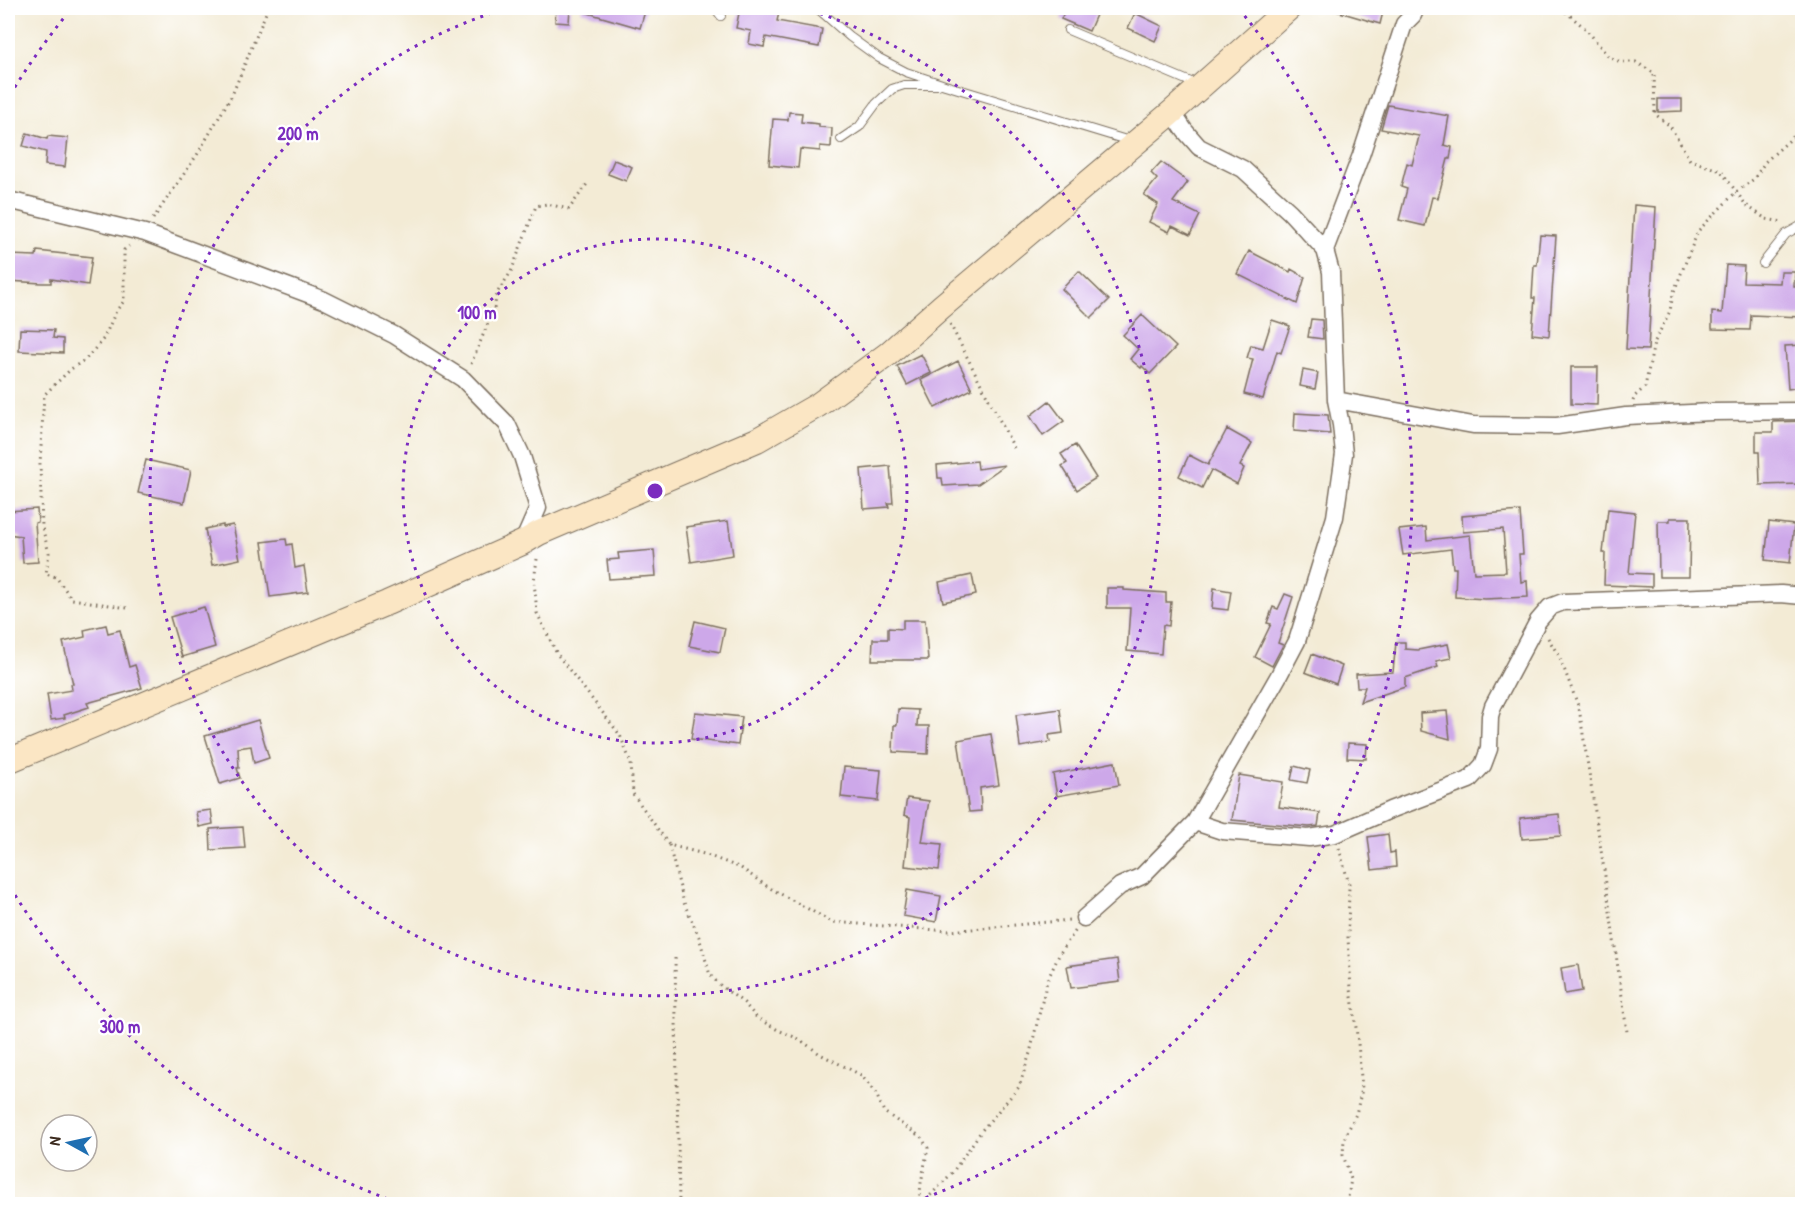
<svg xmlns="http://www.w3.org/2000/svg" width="1810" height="1212" font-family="'Patrick Hand',sans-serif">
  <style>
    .building { fill: #cda8e9 }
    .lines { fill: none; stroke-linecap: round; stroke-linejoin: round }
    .lane-casing { stroke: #7b6e5e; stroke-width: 10 }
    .street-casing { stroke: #7b6e5e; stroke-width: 19 }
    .secondary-casing { stroke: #7b6e5e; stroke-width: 26 }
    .path { stroke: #7b6e5e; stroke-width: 3; stroke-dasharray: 1.5 4.5; stroke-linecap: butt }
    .lane { stroke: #fff; stroke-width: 8 }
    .street { stroke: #fff; stroke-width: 16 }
    .secondary { stroke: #fbe6c4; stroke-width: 24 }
    .ring { fill: none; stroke: #7b2cbf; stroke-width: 3; stroke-dasharray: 3 6 }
    .centre { fill: #7b2cbf; stroke: #fff; stroke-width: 3 }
    .ring-label { font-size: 18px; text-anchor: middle; font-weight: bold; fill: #7b2cbf; stroke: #fff; stroke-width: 4.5; stroke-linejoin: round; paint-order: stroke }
  </style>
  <rect width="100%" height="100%" fill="#fff"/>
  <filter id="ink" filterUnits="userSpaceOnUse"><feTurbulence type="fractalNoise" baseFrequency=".0167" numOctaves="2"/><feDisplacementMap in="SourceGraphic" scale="12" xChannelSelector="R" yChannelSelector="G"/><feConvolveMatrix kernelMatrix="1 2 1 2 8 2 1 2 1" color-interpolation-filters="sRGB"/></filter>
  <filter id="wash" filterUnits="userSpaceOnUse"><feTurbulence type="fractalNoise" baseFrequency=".008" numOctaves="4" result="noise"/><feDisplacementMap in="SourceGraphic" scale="24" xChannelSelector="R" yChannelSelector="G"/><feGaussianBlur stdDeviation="1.35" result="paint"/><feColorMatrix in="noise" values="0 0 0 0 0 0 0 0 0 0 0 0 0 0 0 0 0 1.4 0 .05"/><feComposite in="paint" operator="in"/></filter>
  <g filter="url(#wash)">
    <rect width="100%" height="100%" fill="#f3ebd5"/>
    <g id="blocks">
      <!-- building -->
      <path class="building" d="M556,8H570L569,23L555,22Z
        M582,8H646L640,28L581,11Z
        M740,8L760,10V8L780,9L777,21L822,29L819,47L766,37L764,47L749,44L751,31L736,28Z
        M1066,8H1099L1089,31L1061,19Z
        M1337,8H1369L1383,12L1380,24L1336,11Z
        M1135,13L1162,26L1155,41L1128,28Z
        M1658,99H1682V111L1658,112Z
        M1388,105L1449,116L1444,145L1452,147L1450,159H1448L1438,198L1432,197L1425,226L1399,220L1407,189L1401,187L1407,163L1412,165L1419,136L1381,129Z
        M789,112L802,113L801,122L819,124V127L832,128L831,147L820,146V151L800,149L798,168L769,165L773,119L788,120Z
        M27,133L47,139L48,136L68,138L65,167L45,165L46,152L23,146Z
        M614,160L632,167L626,181L608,174Z
        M1161,162L1188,182L1173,202L1200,215L1190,235L1172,226L1169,232L1149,222L1158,204L1144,195L1157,179L1151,173Z
        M1634,205L1656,207L1648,350L1626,349Z
        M1540,235L1556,236L1549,336L1532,334L1535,298H1532L1534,265H1537Z
        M37,251L92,257L88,285L51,279V283H42L8,281L9,255L36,256Z
        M1249,251L1290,272L1291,269L1305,277L1297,304L1237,274Z
        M1726,265L1744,266L1743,282L1780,283L1781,272H1795L1794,287H1802L1803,317L1751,315L1750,330L1712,329V312L1722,313Z
        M1079,271L1109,300L1091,318L1062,289Z
        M1142,315L1176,347L1150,374L1142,366L1141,368L1130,359L1138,349L1123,335Z
        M1311,319L1322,320L1323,339L1308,337Z
        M1272,320L1290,326L1281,353L1277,351L1263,399L1244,394L1253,359L1247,358L1251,345L1263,348Z
        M20,329L54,330L53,338L63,339V353L19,351Z
        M1803,345V387L1788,389L1785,346Z
        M921,354L931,373L907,385L897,366Z
        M958,361L972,389L935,408L921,380Z
        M1571,367H1598L1597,405L1571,404Z
        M1303,370L1318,373L1315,389L1300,386Z
        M1049,401L1064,421L1043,436L1030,416Z
        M1295,413L1328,415L1330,434L1294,431Z
        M1803,421V484L1760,485L1759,452H1756V432H1773V422Z
        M1227,429L1252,443L1240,466L1244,468L1237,484L1211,470L1202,488L1179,476L1189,455L1208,465Z
        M1075,445L1096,478L1077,490L1062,466L1067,463L1061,454Z
        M146,460L191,470L184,503L138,493Z
        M977,461L978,469L1005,465L978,484L943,486L942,478H938L937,465Z
        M890,466L893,503H888L889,507L864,509L861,469Z
        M37,509L38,522L35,523L38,562L23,563L21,536L8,534V511Z
        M1608,509L1635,512L1629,573L1652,574V587L1604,585L1605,553H1603Z
        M1520,511L1523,554H1519L1521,582L1527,581L1528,597L1485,599L1455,597L1456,568H1453L1451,549L1403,555L1399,530L1426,527L1427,540L1470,535L1474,573L1506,572L1503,529L1463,532L1462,516Z
        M1670,518H1690L1689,577H1659L1658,521H1670Z
        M728,521L733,555L691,562L686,527Z
        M1769,522L1794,525L1790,563L1765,560Z
        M223,525V527L233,525L240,559L212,565L205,529Z
        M286,539L287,545L292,544L295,568L304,566L308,592L270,597L262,542Z
        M654,550L656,576L609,579L607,560L619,559L618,553Z
        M972,575L976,595L943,602L939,582Z
        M1107,588H1124V590L1166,593V602H1171L1169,626L1163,625L1161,654L1127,651L1130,608H1107Z
        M1214,588L1231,591L1228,610L1212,608Z
        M1285,594L1293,597L1278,643L1283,645L1272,666L1255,657L1271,624L1267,623L1273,607L1278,609Z
        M204,607L215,647L182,657L170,617Z
        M903,620H925L928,660H872L873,639H888V628L903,629Z
        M695,621L725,628L720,652L689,646Z
        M106,625L108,633L120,630L129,667L135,665L142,688L87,703L89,707L64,715L65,718L51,720L47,694L72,690L71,684H73L63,642L85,637L84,630Z
        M1396,642H1405V649L1418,650L1448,644L1451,658L1436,661L1438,667L1405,678V687L1360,702L1365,687H1357L1356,674L1393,672Z
        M1312,654L1342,666L1336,684L1305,672Z
        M898,709L918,710L917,726H929L928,754L893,752L894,725H897Z
        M1060,709L1063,733L1049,735L1050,742L1020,747L1016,715Z
        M1447,711L1450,739L1421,731L1420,713Z
        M695,712L742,717L738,745L691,739Z
        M258,720L269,758L254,763L251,746L238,748L239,768H237L240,778L220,784L205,736Z
        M991,734L999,785L980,788L981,811L969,812L958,740Z
        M1348,743L1367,744L1366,759L1347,758Z
        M1115,762L1119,785L1057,796L1053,774Z
        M1294,766L1310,770L1307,783L1291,780Z
        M844,767L881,770L878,801L841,797Z
        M1239,775L1283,782L1279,807L1320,813L1318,826L1309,827L1232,820Z
        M907,798L929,801L922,842L942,844L939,870L905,866L910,817L904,815Z
        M211,810L213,824L199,827L196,812Z
        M1559,814L1561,836L1522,839L1520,818Z
        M243,827L245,848L211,850L210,829Z
        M1388,834L1390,853L1395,852L1396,867L1372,870L1368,837Z
        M907,890L941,896L936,922L903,916Z
        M1117,959L1120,982L1071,988L1067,966Z
        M1578,965L1582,991L1565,994L1561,968Z"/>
    </g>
  </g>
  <g filter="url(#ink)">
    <use href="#blocks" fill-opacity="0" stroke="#7b6e5e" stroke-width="1.5"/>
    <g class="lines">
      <defs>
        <path id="lane" d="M715,8L721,16
          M817,8L850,37L879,58L906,72L945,85L1133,142
          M1068,30L1198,85
          M841,139L859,127L876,104L892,89L904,85H938
          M1763,263L1786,234L1802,225"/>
        <path id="street" d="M1172,112L1185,131L1199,147L1243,169L1290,212L1325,250L1331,272L1336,400L1341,425L1344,454L1335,517L1297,641L1278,677L1195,822
          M8,200L145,233L324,300L394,335L463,379L507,424L522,456L538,508L523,542
          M1325,250L1361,155L1404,24L1413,15L1416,8
          M1336,400L1473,425L1557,426L1626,416L1712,412L1802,411
          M1084,918L1120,886L1142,876L1195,822L1222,831L1309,838L1335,834L1390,810L1469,780L1483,765L1489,749L1490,716L1493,706L1538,621L1550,607L1563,602L1781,594L1802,596"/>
        <path id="secondary" d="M8,761L387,603L522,543L539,533L757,440L818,405L888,354L941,307L1172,112L1289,8"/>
      </defs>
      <!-- lane casing -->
      <use href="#lane" class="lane-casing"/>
      <!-- street casing -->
      <use href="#street" class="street-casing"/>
      <!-- secondary casing -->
      <use href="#secondary" class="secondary-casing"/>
      <!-- path -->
      <path class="path" d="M1561,8L1586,29L1608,56L1620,62H1636L1654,73L1655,114L1670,126L1690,160L1721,171L1746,205L1766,219L1783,222
        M153,219L197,155L232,95L268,8
        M950,324L1014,448
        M471,364L494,309L497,293L511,272L536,206L547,204L569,209L587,184
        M1633,401L1635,396L1645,387L1654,343L1670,311L1673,294L1698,231L1736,192L1754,179L1765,162L1802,129
        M537,559L534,581L537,613L557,654L620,735L631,763L633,794L669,845L704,854L741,868L768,887L832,922L950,931L1070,920
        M127,608L72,599L56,577L46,574L49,553L42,527L40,464L44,395L71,369L86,359L104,338L116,311L124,301V250L129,246
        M1548,638L1560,658L1579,708L1605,876L1627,1032
        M669,845L684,903L699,937L710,975L721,986L744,1003L757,1018L778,1030L799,1039L820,1054L861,1075L876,1094L884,1112L921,1137L928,1148L921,1183L919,1204
        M1339,848L1349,884L1348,938L1351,989L1358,1043L1362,1089L1356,1114L1344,1139L1343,1155L1351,1179L1347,1204
        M675,958L679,1204
        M922,1204L952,1173L982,1130L1019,1087L1030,1053L1047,981L1060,953L1076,930"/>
      <!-- lane -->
      <use href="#lane" class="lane"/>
      <!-- street -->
      <use href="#street" class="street"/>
      <!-- secondary -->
      <use href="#secondary" class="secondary"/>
    </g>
  </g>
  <!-- distance rings -->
  <g class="ring">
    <circle cx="655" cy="491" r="252"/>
    <path d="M803 8A505 505 0 1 1 507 8"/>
    <path d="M396 1202A757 757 0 0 1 10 887M10 95A757 757 0 0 1 71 9M1239 9A757 757 0 0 1 914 1202"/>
  </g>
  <circle cx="655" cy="491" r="9" class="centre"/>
  <g class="ring-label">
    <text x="298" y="140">200 m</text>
    <text x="477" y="319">100 m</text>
    <text x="120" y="1033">300 m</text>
  </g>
  <!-- margin -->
  <rect width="1810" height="1212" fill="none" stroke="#fff" stroke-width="30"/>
  <!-- north arrow -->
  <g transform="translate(69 1143) rotate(278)"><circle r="28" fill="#ffffff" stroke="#b1aaa5" stroke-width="1.5"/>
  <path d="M0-4.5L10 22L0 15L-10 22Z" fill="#1f6fb2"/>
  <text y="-9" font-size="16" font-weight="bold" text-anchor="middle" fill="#3b2a1e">N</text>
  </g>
</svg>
